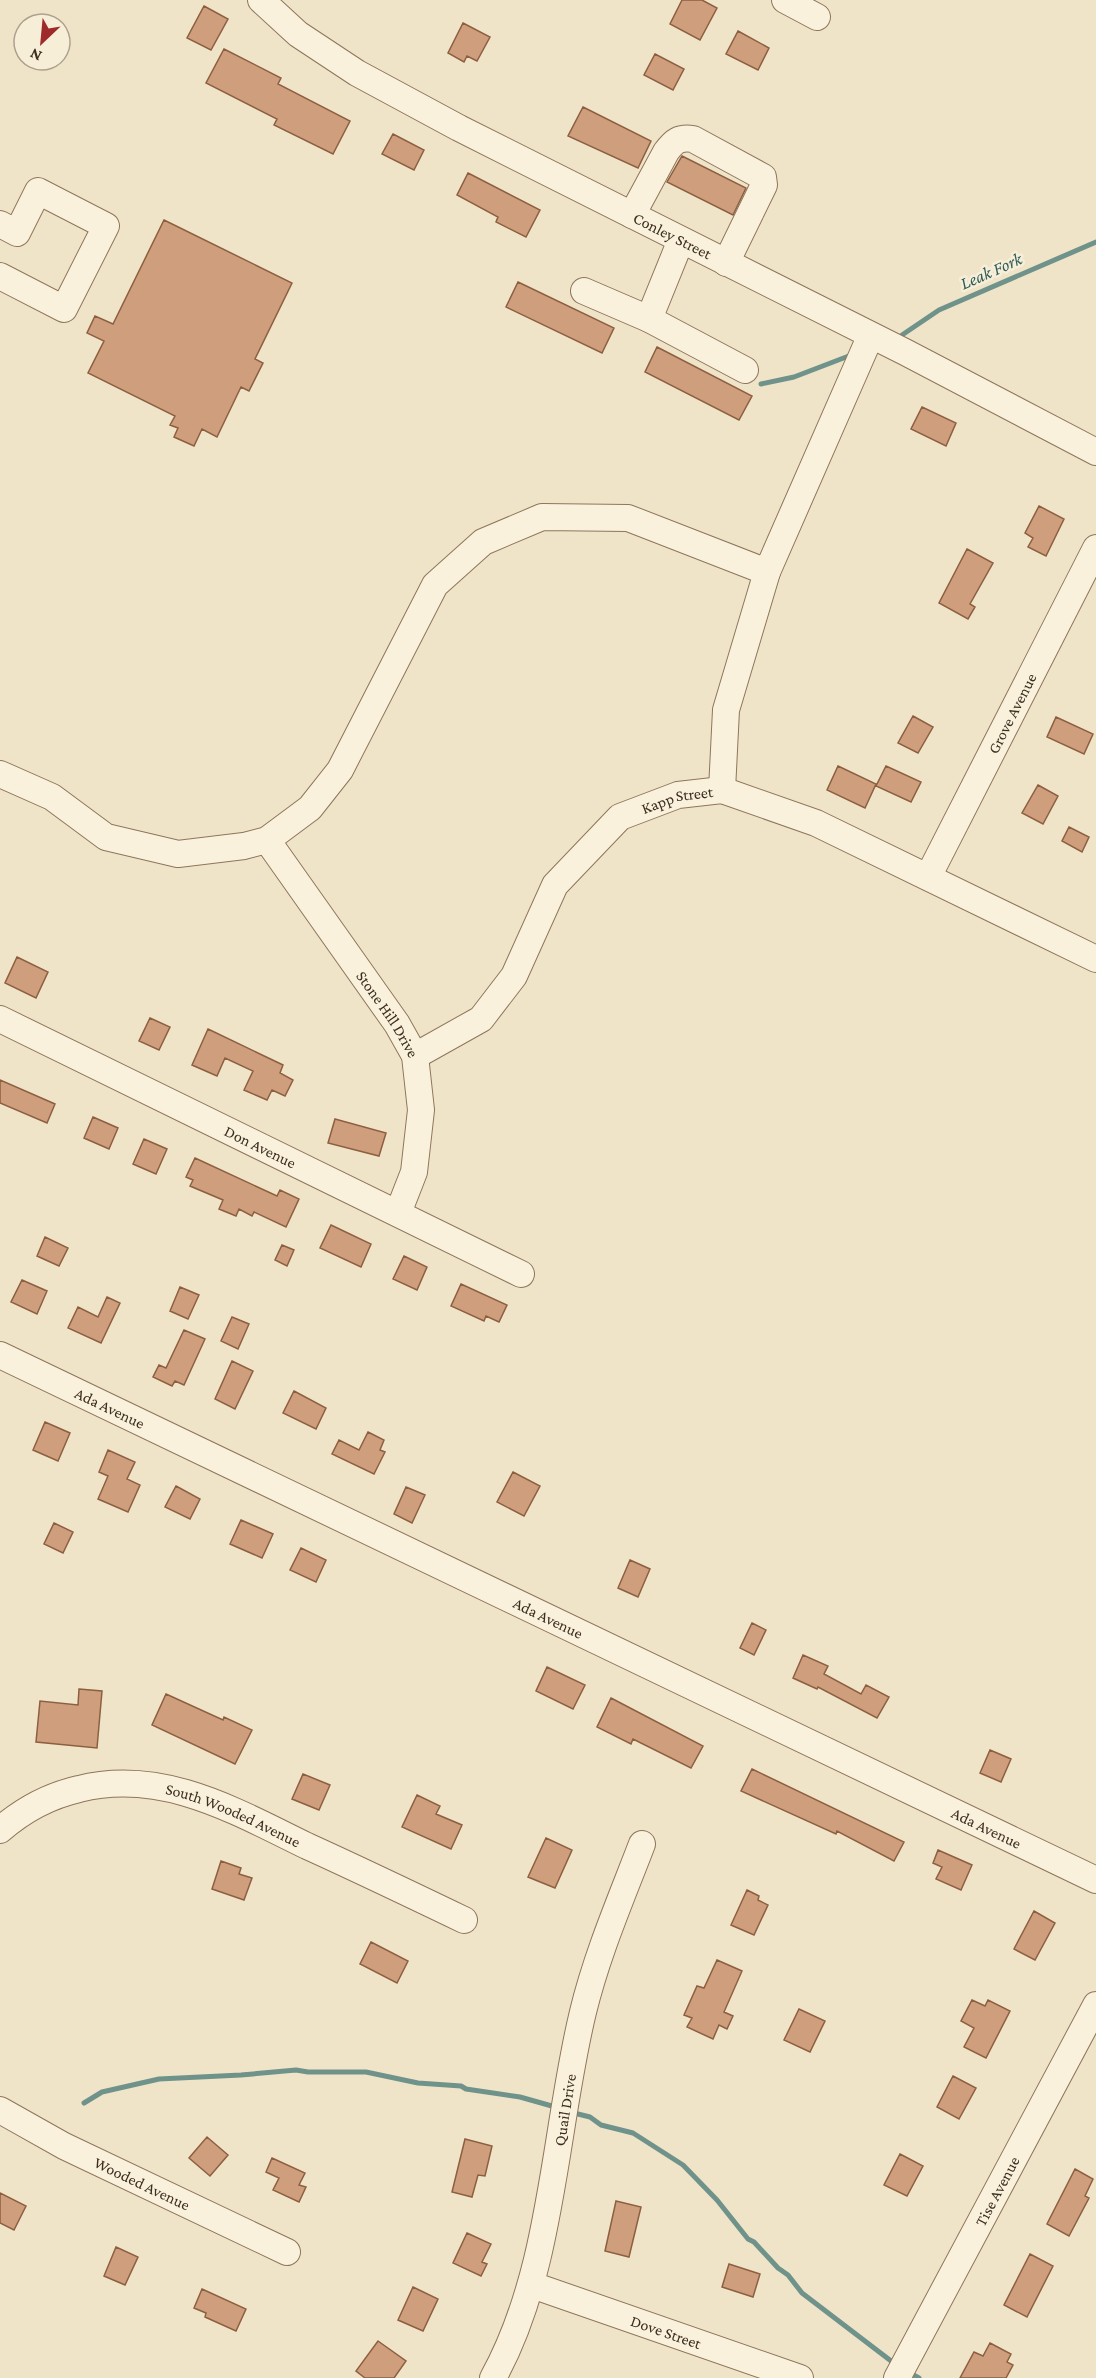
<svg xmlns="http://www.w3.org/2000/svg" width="1096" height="2378" font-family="'Crimson Pro',serif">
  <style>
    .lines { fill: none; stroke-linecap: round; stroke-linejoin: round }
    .stream { stroke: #6f938a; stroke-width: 5 }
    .building { fill: #cf9f7d; stroke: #8d5f41; stroke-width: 1.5 }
    .minor-casing { stroke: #8d765c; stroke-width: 28 }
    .minor { stroke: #faf1dc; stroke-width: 26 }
    .labels { text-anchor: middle; stroke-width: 5; stroke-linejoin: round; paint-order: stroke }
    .street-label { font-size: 16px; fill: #3d2e20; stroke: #f7eed8 }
    .water-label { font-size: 18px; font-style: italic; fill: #2f5d5a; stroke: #f7eed8 }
  </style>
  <rect width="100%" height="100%" fill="#f0e4c8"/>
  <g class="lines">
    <!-- stream -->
    <path class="stream" d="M902,335L939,310L1096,242
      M761,384L794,377L854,354
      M84,2103L102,2092L159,2079L241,2075L296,2070L308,2072H366L418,2083L461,2086L466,2089L520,2097L559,2108
      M570,2112L590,2117L601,2125L633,2133L683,2165L717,2200L748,2239L754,2242L778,2268L788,2275L802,2293L895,2364
      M908,2372L919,2378"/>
  </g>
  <!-- building -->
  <path class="building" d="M682,0H702L717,8L700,40L670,24Z
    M204,6L228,19L211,50L187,38Z
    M463,23L490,37L477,61L467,56L464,62L448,53Z
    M738,31L769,48L758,70L726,54Z
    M224,49L281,78L278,84L350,121L333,154L274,125L277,119L206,83Z
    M655,54L684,69L673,90L644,75Z
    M583,107L651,141L638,168L568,136Z
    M393,134L424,150L414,170L382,154Z
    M682,156L746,188L733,215L667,182Z
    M468,173L540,210L526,237L496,222L498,217L457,195Z
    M164,220L292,283L255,359L263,363L249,391L241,387L217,437L202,429L194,446L174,437L178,428L170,425L175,416L88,373L104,341L87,333L95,316L113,324Z
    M518,282L614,328L602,353L506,307Z
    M657,347L752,396L739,420L645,372Z
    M922,407L956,423L946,446L911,429Z
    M1039,506L1064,519L1046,556L1028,547L1033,538L1025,533Z
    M967,549L993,563L970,604L975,607L968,619L939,603Z
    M913,716L933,727L918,753L898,743Z
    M1056,717L1093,734L1084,754L1047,737Z
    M838,766L876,784L865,808L827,790Z
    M886,766L921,782L911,802L876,786Z
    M1038,785L1058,796L1043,824L1022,813Z
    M1069,827L1089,837L1082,852L1062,841Z
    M17,957L48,972L36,998L5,983Z
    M150,1018L170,1027L159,1050L139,1041Z
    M208,1029L283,1065L280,1073L293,1080L285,1096L272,1090L267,1100L244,1090L253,1071L225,1058L217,1076L192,1065Z
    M0,1080L55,1104L47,1123L0,1103Z
    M93,1117L118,1128L109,1149L84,1138Z
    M335,1119L386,1133L379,1156L328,1143Z
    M144,1139L167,1149L156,1174L133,1164Z
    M195,1158L277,1196L280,1190L299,1199L286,1227L254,1212L252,1216L239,1209L236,1216L219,1209L223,1200L190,1186L193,1180L186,1177Z
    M331,1225L371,1244L361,1267L320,1248Z
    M45,1237L68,1248L59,1266L37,1256Z
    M282,1245L294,1250L287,1266L275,1260Z
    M404,1256L427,1267L417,1290L393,1279Z
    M22,1280L47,1291L37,1314L11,1302Z
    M461,1284L507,1305L499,1322L486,1316L484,1321L451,1306Z
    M180,1287L199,1295L188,1319L170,1311Z
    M107,1297L120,1303L101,1343L68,1328L78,1307L98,1317Z
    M232,1317L249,1324L238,1349L221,1341Z
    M184,1330L205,1339L184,1385L175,1381L172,1386L153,1377L159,1365L166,1368Z
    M232,1361L253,1371L235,1409L215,1399Z
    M294,1391L326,1408L316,1429L283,1413Z
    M45,1422L70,1433L58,1461L33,1450Z
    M368,1432L384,1440L380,1450L385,1452L374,1474L332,1454L339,1440L359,1450Z
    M108,1450L135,1462L127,1479L140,1485L128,1512L98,1499L108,1476L99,1472Z
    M513,1472L540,1486L524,1516L497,1502Z
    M176,1486L200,1499L190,1519L165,1507Z
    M406,1487L425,1495L412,1523L394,1514Z
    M241,1520L273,1534L262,1558L230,1544Z
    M54,1523L73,1532L63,1553L44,1544Z
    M301,1548L326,1560L316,1582L290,1570Z
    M630,1560L650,1569L638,1597L618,1588Z
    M752,1623L766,1630L754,1655L740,1648Z
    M803,1655L828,1666L824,1674L861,1694L866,1685L889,1697L877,1718L818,1687L817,1689L793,1678Z
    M547,1667L585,1685L573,1709L536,1691Z
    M79,1689L102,1691L97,1748L36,1742L40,1701L78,1705Z
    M166,1694L223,1720L224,1717L252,1730L235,1764L152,1725Z
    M611,1698L703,1746L691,1768L633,1739L631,1744L597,1727Z
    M990,1750L1011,1759L1001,1782L980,1773Z
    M752,1769L904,1842L894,1861L837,1831L836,1834L741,1791Z
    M303,1774L330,1785L319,1810L292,1799Z
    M417,1795L440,1806L436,1814L462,1825L451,1849L402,1827Z
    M546,1838L572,1850L555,1888L528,1877Z
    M938,1850L972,1865L961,1890L936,1879L942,1867L933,1863Z
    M221,1861L241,1868L239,1874L252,1878L244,1900L212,1889Z
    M747,1890L759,1896L758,1900L768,1905L754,1935L731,1925Z
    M1034,1911L1055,1923L1035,1960L1014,1949Z
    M371,1942L408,1961L397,1983L360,1964Z
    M717,1960L742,1971L724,2012L733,2016L727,2029L719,2025L713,2039L687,2027L692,2018L684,2015L697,1986L704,1988Z
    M972,2000L985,2006L988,2000L1010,2011L986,2058L964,2047L974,2028L961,2021Z
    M799,2009L825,2021L810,2052L784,2040Z
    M953,2076L976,2088L959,2119L937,2107Z
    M207,2137L228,2155L210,2176L189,2158Z
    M465,2139L492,2146L485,2176L478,2175L472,2197L452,2192Z
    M900,2154L923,2166L907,2196L884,2185Z
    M272,2158L305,2173L299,2185L306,2187L299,2202L273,2190L279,2178L266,2172Z
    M1075,2169L1093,2179L1085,2196L1089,2198L1069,2236L1047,2224Z
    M0,2193L26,2206L14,2230L0,2223Z
    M616,2201L641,2207L629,2257L605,2251Z
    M467,2233L491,2244L482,2262L487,2264L481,2276L453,2263Z
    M116,2247L138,2257L125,2285L104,2276Z
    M1030,2254L1053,2266L1027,2317L1004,2305Z
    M729,2264L760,2274L753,2297L722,2287Z
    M413,2287L438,2299L423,2331L398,2320Z
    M202,2289L246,2309L236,2331L205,2317L206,2313L194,2308Z
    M378,2341L406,2361L394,2378H365L356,2371Z
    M990,2343L1011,2354L1007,2362L1013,2365L1006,2378H960L974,2352L983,2356Z"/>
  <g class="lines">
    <defs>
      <g id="minor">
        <path id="s1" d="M261,0L298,34L357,73L459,128L905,352L1096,452"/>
        <path d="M785,0L817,17"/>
        <path d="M632,215L666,152C674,141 679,137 693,139L763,177L764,185L726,263"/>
        <path d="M0,224L17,233L38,191L106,226L64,309L0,276"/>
        <path d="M584,291L649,319L681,240"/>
        <path d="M649,319L745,370"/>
        <path d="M0,774L52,797L106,837L178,854L244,846L267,840L310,808L340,770L435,585L483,542L542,517L628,518L767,572"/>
        <path d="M722,790L726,710L767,572L870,337"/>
        <path id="s2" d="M267,840L397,1024L415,1056L421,1110L414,1172L398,1213"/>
        <path id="s3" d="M928,877L1096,548"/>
        <path id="s4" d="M0,1019L521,1274"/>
        <path id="s5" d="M415,1056L481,1019L514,976L555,885L620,817L678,795L722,790L816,823L1096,959"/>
        <path id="s6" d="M0,1355L1096,1880"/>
        <path id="s7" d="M0,1830C24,1809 48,1796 79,1789C162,1768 235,1811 307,1846C360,1870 412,1895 464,1920"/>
        <path id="s8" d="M0,2110L64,2146L287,2252"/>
        <path id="s9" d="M532,2285L800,2378"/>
        <path id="s10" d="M493,2378C553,2270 554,2131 583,2012C597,1954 621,1899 642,1844"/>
        <path id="s11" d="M897,2378L1096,2005"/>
      </g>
    </defs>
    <!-- minor casing -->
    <use href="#minor" class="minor-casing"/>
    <!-- minor -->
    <use href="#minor" class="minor"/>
  </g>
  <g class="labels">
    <!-- street labels -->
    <g class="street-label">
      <text dy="6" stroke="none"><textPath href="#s1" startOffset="476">Conley Street</textPath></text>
      <text dy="6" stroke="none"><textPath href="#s3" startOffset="184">Grove Avenue</textPath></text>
      <text dy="6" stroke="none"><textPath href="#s5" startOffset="384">Kapp Street</textPath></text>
      <text dy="6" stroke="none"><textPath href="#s2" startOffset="212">Stone Hill Drive</textPath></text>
      <text dy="6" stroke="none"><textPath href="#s4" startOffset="290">Don Avenue</textPath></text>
      <text dy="6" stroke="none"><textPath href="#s6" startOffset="122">Ada Avenue</textPath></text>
      <text dy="6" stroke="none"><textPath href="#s6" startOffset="608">Ada Avenue</textPath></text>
      <text dy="6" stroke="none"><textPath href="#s7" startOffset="250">South Wooded Avenue</textPath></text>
      <text dy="6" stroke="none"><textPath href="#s6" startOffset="1094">Ada Avenue</textPath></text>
      <text dy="6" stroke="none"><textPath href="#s10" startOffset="279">Quail Drive</textPath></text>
      <text dy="6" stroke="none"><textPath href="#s8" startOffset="160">Wooded Avenue</textPath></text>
      <text dy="6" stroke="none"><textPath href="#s11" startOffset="212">Tise Avenue</textPath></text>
      <text dy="6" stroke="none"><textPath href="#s9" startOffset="142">Dove Street</textPath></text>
    </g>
    <!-- water labels -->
    <g class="water-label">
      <text transform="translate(991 271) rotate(-24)" y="6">Leak Fork</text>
    </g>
  </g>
  <!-- north arrow -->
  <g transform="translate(42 42) rotate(206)"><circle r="28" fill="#f7eed8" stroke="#ada18e" stroke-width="1.5"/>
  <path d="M0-4.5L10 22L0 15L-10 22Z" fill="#9e2a2b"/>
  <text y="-9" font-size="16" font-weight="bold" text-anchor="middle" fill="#3d2e20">N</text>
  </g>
</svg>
